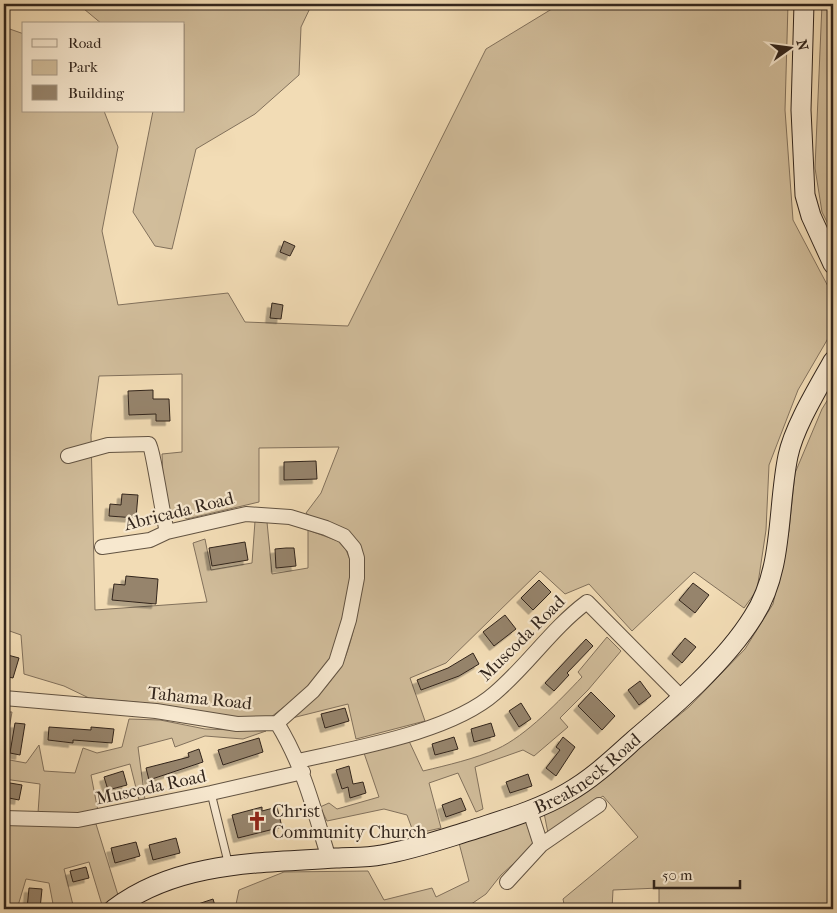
<svg xmlns="http://www.w3.org/2000/svg" width="837" height="913" font-family="'IM FELL French Canon',serif">
  <style>
    .green { fill: #d1bd9b; stroke: #82715c }
    .building { fill: #96846c; stroke: #32251c; filter: url(#shadow) }
    .lines { fill: none; stroke-linecap: round; stroke-linejoin: round }
    .lane-casing { stroke: #625342; stroke-width: 9 }
    .street-casing { stroke: #625342; stroke-width: 16 }
    .secondary-casing { stroke: #32251c; stroke-width: 21 }
    .lane { stroke: #f7e8cf; stroke-width: 7 }
    .street { stroke: #f7e8cf; stroke-width: 14 }
    .secondary { stroke: #f7e8cf; stroke-width: 19 }
    .labels { text-anchor: middle; stroke-width: 4.5; stroke-linejoin: round; paint-order: stroke }
    .street-label { font-size: 18px; fill: #32251c; stroke: #f7e8cf }
    .poi-label { font-size: 18px; fill: #32251c; stroke: #f7e8cf; text-anchor: start }
  </style>
  <defs>
    <filter id="shadow"><feDropShadow dx="-4.5" dy="4.5" stdDeviation="0" flood-color="#0004"/></filter>
  </defs>
  <rect width="100%" height="100%" fill="#f2dcb5"/>
  <filter id="stains"><feTurbulence type="fractalNoise" baseFrequency=".004" numOctaves="4"/><feColorMatrix values="0 0 0 0 .2 0 0 0 0 .09 0 0 0 0 .02 0 0 0 .5 -.17"/></filter>
  <radialGradient id="worn" r=".72"><stop offset=".6" stop-color="#630" stop-opacity="0"/><stop offset="1" stop-color="#630" stop-opacity=".3"/></radialGradient>
  <!-- green -->
  <path class="green" d="M78,4H312L301,27L299,75L255,114L196,149L172,249L155,246L133,212L153,111H184V24H102Z
    M560,4H788L785,110L793,220L831,292L833,321L830,335L798,390L769,465L766,530L757,590L744,608L694,572L632,631L589,584L565,594L540,571L446,663L410,678L425,721L356,739L348,704L292,718C314,701 326,689 341,666C352,649 370,565 360,547C356,538 317,523 306,513L321,493L339,447L259,448V502L187,519L168,508L163,477L162,454L182,452V374L99,376L91,435L95,610L207,602L193,543L205,539L211,570L252,563L255,521L267,522L272,574L308,568V530L338,541L346,550L351,562L350,587L332,659L312,685L271,717H236L157,704L89,698L64,686L24,674L21,635L4,629V27L24,34V111H104L118,147L102,231L118,305L228,293L245,322L348,326L486,49Z
    M822,4H833V234L822,212L815,168Z
    M833,391V909H659V888L613,890L612,909H565L563,899L638,837L603,796L548,833L544,813L597,782L689,707L745,649L773,604L789,531L795,473L822,409Z
    M607,637L621,651L588,690L560,718L568,727L534,756L523,750L475,767L483,809L476,812L458,773L429,783L441,828L414,834L407,815L384,809L327,821L320,807L329,803L337,809L379,797L364,753L409,741L423,771C448,765 474,759 497,749C526,736 560,700 582,677L578,672Z
    M5,712H12L4,757Z
    M129,719L160,720L205,729L266,731L243,739L205,736L175,747L172,738L138,747L145,800H139L130,764L91,775L98,811L78,815L38,813L40,784L4,779V759L26,763L39,745L44,771L75,773L83,748L97,753L122,747Z
    M526,822L534,845L501,875L486,894L464,909H235L239,890L284,872L368,871L384,900L432,888L436,897L469,881L459,843Z
    M4,823L69,826L96,824L118,895L102,905L89,862L64,869L74,909H54L49,883L26,879L17,909H4Z"/>
  <!-- building -->
  <path class="building" d="M284,241L295,246L290,256L280,252Z
    M272,303L283,305L281,319L270,318Z
    M153,390V399H169L170,421H156V414L129,415L128,391Z
    M316,461L317,479L284,480V462Z
    M122,494L138,495L136,518L109,516L110,504L121,505Z
    M245,542L248,560L212,566L209,548Z
    M286,548H294L296,566L276,568L275,549Z
    M126,576L158,579L156,604L112,600L114,584L125,585Z
    M539,580L551,592L533,610L521,598Z
    M693,583L709,595L695,613L679,600Z
    M505,615L516,629L494,646L483,632Z
    M685,638L696,647L682,663L672,654Z
    M586,639L593,646L567,673L569,675L554,691L545,683Z
    M473,653L479,664L459,676L421,690L417,680L448,668Z
    M4,654L19,658L13,678L4,676Z
    M640,681L651,696L639,705L628,690Z
    M591,692L615,716L602,730L578,706Z
    M521,703L531,719L519,727L509,711Z
    M345,708L349,721L325,728L321,714Z
    M15,723L25,724L20,755L10,753Z
    M491,723L495,736L474,742L471,729Z
    M49,727L91,730V727L114,729L112,743L73,740V743L48,740Z
    M454,737L458,749L435,755L432,744Z
    M563,737L575,747L556,776L546,768L560,750L556,747Z
    M259,738L263,752L223,765L218,750Z
    M199,749L203,762L149,780L146,768L189,757L188,753Z
    M349,766L353,784L363,782L366,793L350,798L348,787L342,789L336,770Z
    M123,771L127,785L108,790L104,777Z
    M528,774L532,786L510,793L506,782Z
    M4,782L22,785L19,800L4,797Z
    M461,798L466,810L446,817L442,805Z
    M262,807V811L277,807L282,827L238,838L232,815Z
    M176,838L180,853L153,860L149,845Z
    M136,842L140,856L115,863L111,848Z
    M86,867L89,878L73,882L70,871Z
    M29,888L42,889L40,909H27Z
    M213,899L216,909H186V908Z"/>
  <g class="lines">
    <defs>
      <path id="lane" d="M211,793L229,866"/>
      <path id="street" d="M68,456L108,445L149,444C153,449 163,517 167,532
        M102,547L150,540L167,532L246,514L290,517L326,528L344,536L354,548L357,558V578L349,620L336,662L313,691L277,723
        M4,698L156,711L237,724L277,723C304,767 314,810 329,859
        M298,761C355,748 451,732 495,693C528,665 552,628 587,602L682,698
        M530,811L541,845
        M4,818L78,820L211,793L303,772
        M507,882L541,845L599,805"/>
      <g id="secondary">
        <path d="M804,4L801,110L805,195L811,216L833,264"/>
        <path id="s1" d="M114,909C177,861 260,863 336,858C351,857 367,858 381,855C411,850 440,840 469,831C502,820 536,811 567,793C592,779 613,759 634,740C674,706 725,662 753,617C784,570 777,509 788,456C794,427 818,388 833,361"/>
      </g>
    </defs>
    <!-- lane casing -->
    <use href="#lane" class="lane-casing"/>
    <!-- street casing -->
    <use href="#street" class="street-casing"/>
    <!-- secondary casing -->
    <use href="#secondary" class="secondary-casing"/>
    <!-- lane -->
    <use href="#lane" class="lane"/>
    <!-- street -->
    <use href="#street" class="street"/>
    <!-- secondary -->
    <use href="#secondary" class="secondary"/>
  </g>
  <!-- icons -->
  <defs>
    <symbol id="church-bare" viewBox="-9 -9 18 18"><path d="M-1.2-6h2.4v3.5h3.3v2.4h-3.3V6h-2.4V-.1h-3.3v-2.4h3.3Z" fill="#8f2418" stroke="#f7e8cf" stroke-width="2.5" paint-order="stroke"/></symbol>
  </defs>
  <g fill-rule="evenodd">
    <use href="#church-bare" x="243" y="807" width="28" height="28"/>
  </g>
  <g class="labels">
    <!-- street labels -->
    <g class="street-label">
      <text transform="translate(179 511) rotate(-14)" y="6">Abricada Road</text>
      <text transform="translate(522 638) rotate(-45)" y="6">Muscoda Road</text>
      <text transform="translate(200 698) rotate(6)" y="6">Tahama Road</text>
      <text dy="6" stroke="none"><textPath href="#s1" startOffset="501">Breakneck Road</textPath></text>
      <text transform="translate(151 787) rotate(-12)" y="6">Muscoda Road</text>
    </g>
    <!-- poi labels -->
    <g class="poi-label">
      <text x="272" y="817">Christ<tspan x="272" dy="21">Community Church</tspan></text>
    </g>
  </g>
  <!-- margin -->
  <rect width="837" height="913" fill="none" stroke="#f2dcb5" stroke-width="20"/>
  <rect x="5" y="5" width="827" height="903" fill="none" stroke="#32251c" stroke-width="2.5"/>
  <rect x="10" y="10" width="817" height="893" fill="none" stroke="#32251c"/>
  <!-- legend -->
  <rect x="22" y="22" width="162" height="90" fill="#f7e8cf" stroke="#a89a87"/>
  <rect x="32" y="39" width="25" height="8" fill="#f7e8cf" stroke="#a89a87"/>
  <text x="68" y="48" font-size="15" fill="#32251c">Road</text>
  <rect x="32" y="60" width="25" height="15" fill="#d1bd9b" stroke="#a89a87"/>
  <text x="68" y="72" font-size="15" fill="#32251c">Park</text>
  <rect x="32" y="85" width="25" height="15" fill="#96846c" stroke="#a89a87"/>
  <text x="68" y="98" font-size="15" fill="#32251c">Building</text>
  <!-- north arrow -->
  <g transform="translate(790 48) rotate(76)" stroke="#f7e8cf" stroke-width="4" paint-order="stroke">
  <path d="M0-4L9 19L0 12L-9 19Z" fill="#32251c"/>
  <text y="-8" font-size="14" font-weight="bold" text-anchor="middle" fill="#32251c">N</text>
  </g>
  <!-- scale -->
  <path d="M654 880v8h86v-8" fill="none" stroke="#32251c" stroke-width="2.5"/>
  <text x="662" y="880" font-size="15" fill="#32251c" stroke="#f7e8cf" stroke-width="4" paint-order="stroke">50 m</text>
  <rect width="100%" height="100%" filter="url(#stains)"/>
  <rect width="100%" height="100%" fill="url(#worn)"/>
</svg>
